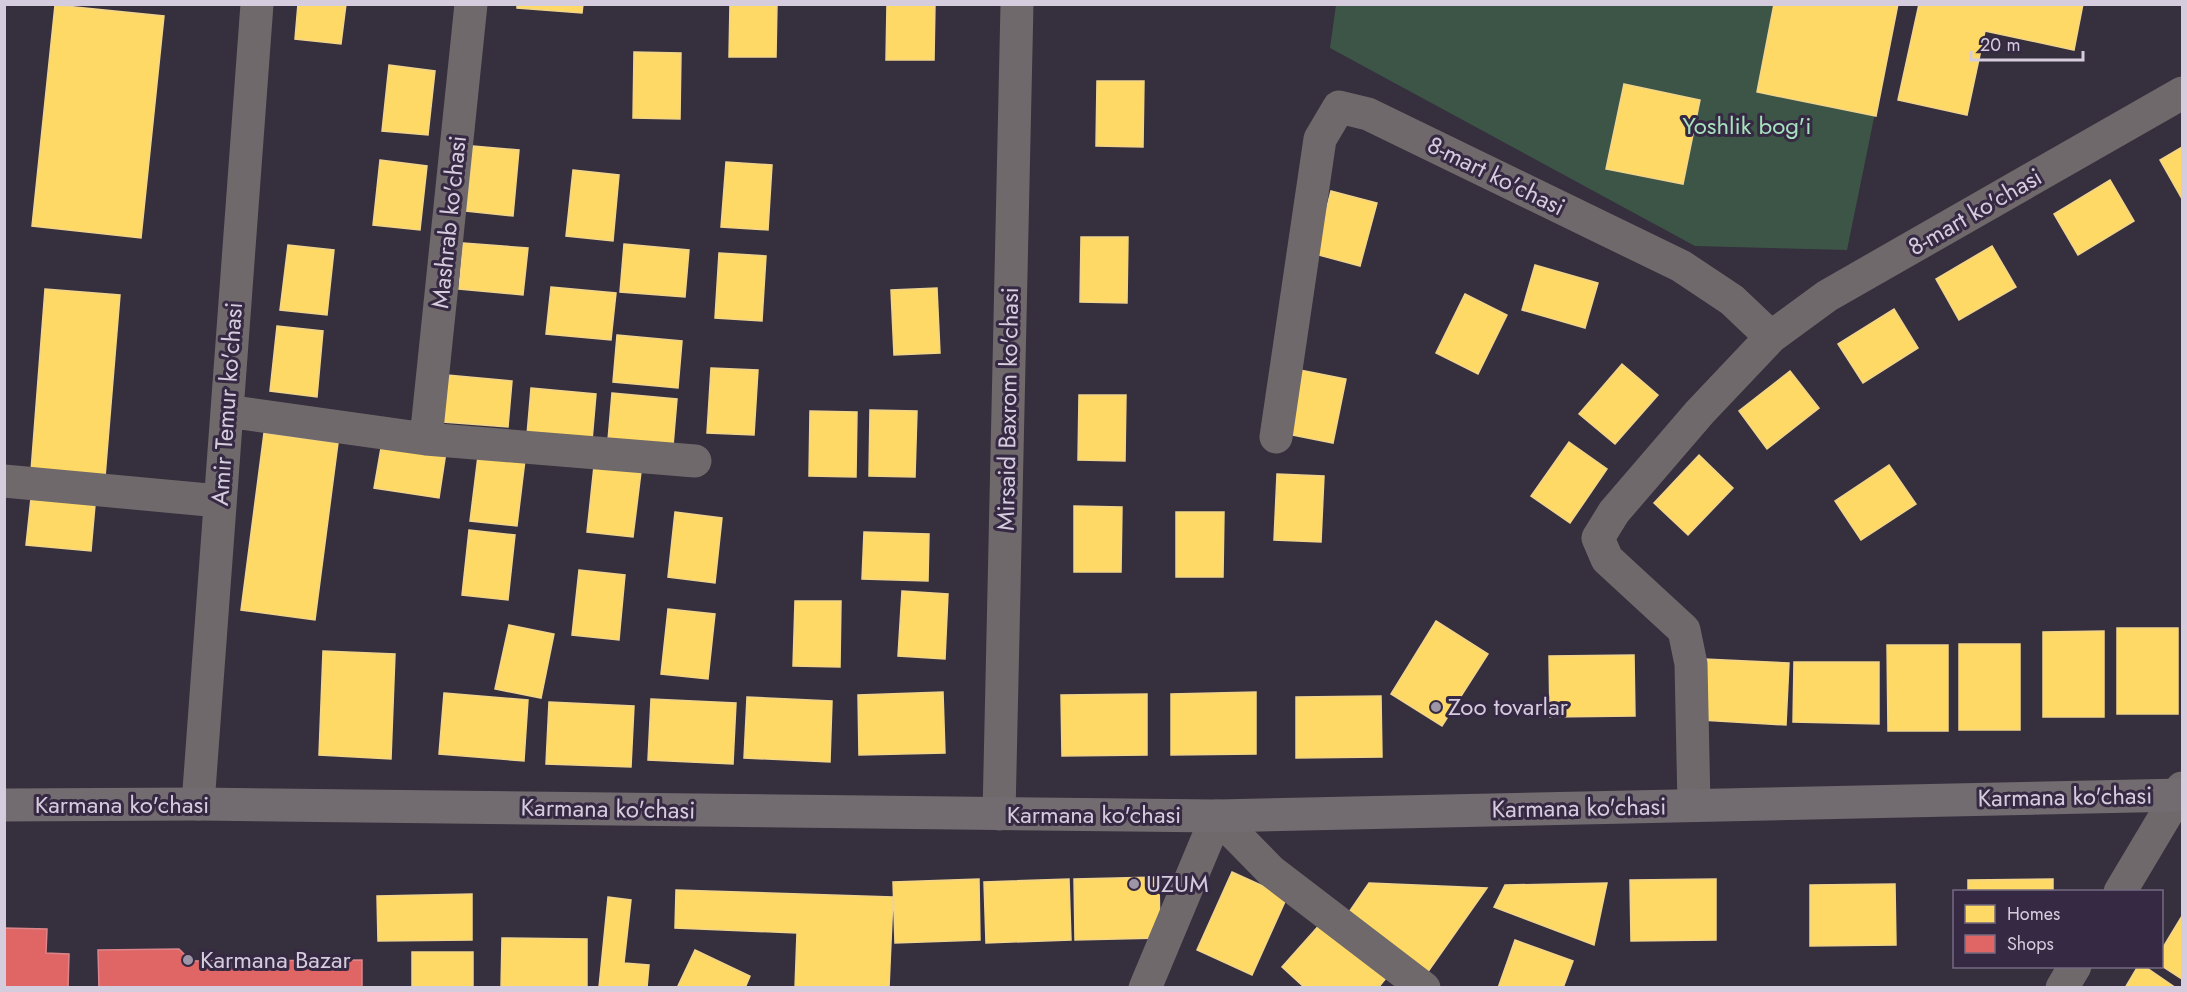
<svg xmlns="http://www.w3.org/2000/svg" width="2187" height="992" font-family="Jost,sans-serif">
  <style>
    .green { fill: #3d5547 }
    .homes { fill: #ffd966; stroke: #f2d58a; stroke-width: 1.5 }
    .shops { fill: #e06666; stroke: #dd858a; stroke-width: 1.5 }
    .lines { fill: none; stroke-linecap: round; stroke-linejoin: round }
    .minor { stroke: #6f696b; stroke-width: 33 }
    .secondary { stroke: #726b6f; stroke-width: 33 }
    .poi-dot { fill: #9d96a6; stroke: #362943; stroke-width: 2 }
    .labels { text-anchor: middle; stroke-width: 6; stroke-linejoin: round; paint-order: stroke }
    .park-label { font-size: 24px; fill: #a7e2be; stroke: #362943 }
    .street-label { font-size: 24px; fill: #d5cdde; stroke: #362943 }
    .poi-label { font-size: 24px; fill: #d5cdde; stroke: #362943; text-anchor: start }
  </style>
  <rect width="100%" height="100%" fill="#362f3d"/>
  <!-- green -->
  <path class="green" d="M1336,5H1897L1847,250L1695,246L1330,48Z"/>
  <!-- homes -->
  <path class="homes" d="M298,4H346L341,44L295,39Z
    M517,4H583L582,13L517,8Z
    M730,4H777L776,57H729Z
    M887,4H935L934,60H886Z
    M1774,4H1898L1876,116L1757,92Z
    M1919,4H2083L2074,50L1985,31L1967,115L1898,100Z
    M55,5L164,16L141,238L32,226Z
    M634,52L681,53L680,119L633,118Z
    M389,65L435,71L428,135L382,131Z
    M1097,81H1144L1143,147L1096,146Z
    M1624,84L1700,100L1683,184L1606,169Z
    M473,146L519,150L513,216L466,211Z
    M2182,147V199L2160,160Z
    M380,160L427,166L420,230L373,225Z
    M726,162L772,165L768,230L721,227Z
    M573,170L619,175L613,241L566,236Z
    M2110,180L2134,221L2078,255L2054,214Z
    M1331,191L1377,203L1360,266L1315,254Z
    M1081,237H1128L1127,303L1080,302Z
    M463,243L528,248L523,295L459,289Z
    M624,244L689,250L685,297L620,292Z
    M288,245L334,250L327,315L280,310Z
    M1992,246L2016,287L1959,320L1936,279Z
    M719,253L766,256L762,321L715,318Z
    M1535,265L1598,283L1585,328L1522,310Z
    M551,287L616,293L611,340L546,334Z
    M937,288L940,353L894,355L891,290Z
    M45,289L120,295L105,477L31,471Z
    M1465,294L1507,315L1478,374L1436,353Z
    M1894,309L1918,348L1863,383L1838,344Z
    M277,326L323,331L317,397L270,391Z
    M617,335L682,341L678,388L613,382Z
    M1622,364L1658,395L1615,444L1579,414Z
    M711,368L758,370L754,435L707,433Z
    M1300,370L1346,379L1333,443L1287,434Z
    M1790,371L1819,408L1767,449L1739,411Z
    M447,375L512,381L508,427L443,422Z
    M531,388L596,394L592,441L527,435Z
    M612,393L677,399L673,446L608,440Z
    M1079,395H1126L1125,461L1078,460Z
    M870,410L917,411L915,477L869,476Z
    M810,411L857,412L856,477L809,476Z
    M264,433L338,443L315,620L241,610Z
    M382,442L446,452L439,498L374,488Z
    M1569,442L1607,469L1570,523L1531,496Z
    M1699,455L1733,488L1688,535L1654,503Z
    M478,456L525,460L517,526L470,521Z
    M1889,465L1916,504L1861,540L1835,501Z
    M594,466L641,472L633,537L587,532Z
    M1277,474L1324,476L1321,542L1274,540Z
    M31,498L95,505L91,551L26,545Z
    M1074,506L1122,507L1121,572H1074Z
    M675,512L722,518L715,583L668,577Z
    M1176,512H1224L1223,577H1176Z
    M469,530L515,535L508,600L462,595Z
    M864,532L929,534L928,581L862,579Z
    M579,570L625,575L619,640L572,635Z
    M902,591L948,594L945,659L898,656Z
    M795,601H841L840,667L793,666Z
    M668,609L715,614L708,679L661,674Z
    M1436,621L1488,654L1442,726L1391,694Z
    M509,625L554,634L541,698L495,689Z
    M2117,628H2178V714H2117Z
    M2104,631V717H2043V632Z
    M1959,644H2020V730H1959Z
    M1887,645H1948V731H1888Z
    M323,651L395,654L391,759L319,755Z
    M1634,655L1635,716L1550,717L1549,656Z
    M1704,659L1789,663L1786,725L1701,720Z
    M1794,662H1879V724L1793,722Z
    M943,692L945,753L859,755L858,695Z
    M1256,692V754L1171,755V694Z
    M444,693L528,700L524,761L439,754Z
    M1147,694V755L1062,756L1061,695Z
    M1381,696L1382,757L1296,758V697Z
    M747,697L832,701L830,762L744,758Z
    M651,699L736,703L733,764L648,760Z
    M549,702L634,706L631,767L546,764Z
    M1232,872L1287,897L1252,975L1197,950Z
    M1159,877L1160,938L1075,940L1074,879Z
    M979,879L980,940L895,943L893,882Z
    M1069,879L1071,940L986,943L984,882Z
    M1716,879V940L1631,941L1630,880Z
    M2053,879V892H1968V880Z
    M1369,883L1487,888L1425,976L1347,915Z
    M1607,883L1594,945L1494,907L1505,885Z
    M1895,884L1896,945L1810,946V885Z
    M676,890L893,897L889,988H795L797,933L675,928Z
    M472,894V940L378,941L377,896Z
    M608,897L631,900L624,963L649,965L647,988L599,987Z
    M2182,916V979L2162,966V949Z
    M1322,922L1386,978L1378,988H1305L1282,967Z
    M502,938L587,939V988H501Z
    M1515,940L1573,961L1563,988H1498Z
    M695,950L750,976L745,988H677Z
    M412,952H473V988H412Z
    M2138,966H2144L2176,988H2125Z"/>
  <!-- shops -->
  <path class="shops" d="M4,928L47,929L46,953L69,954L68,988H4Z
    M179,949L191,961L362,960V988H99L98,950Z"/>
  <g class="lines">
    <!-- minor -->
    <path class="minor" d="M227,411L426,439L695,461
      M1276,437L1320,139L1339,107L1368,114L1681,266L1732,300L1771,337
      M426,439L471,4
      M4,481L219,501
      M198,804L257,4
      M1694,805L1691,664L1684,630L1607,559L1598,538L1614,512L1700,412L1771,337L1827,296L2182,93
      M999,814L1017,4
      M2120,892L2182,788
      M1145,988L1217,816L1271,871L1424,988
      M2062,988L2075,966"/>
    <!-- secondary -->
    <path class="secondary" d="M4,805L198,804L1217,816L2182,795"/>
  </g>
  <!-- markers -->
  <g class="poi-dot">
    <circle cx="1436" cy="707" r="6"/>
    <circle cx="1134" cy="884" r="6"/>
    <circle cx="188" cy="960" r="6"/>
  </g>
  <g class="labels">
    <!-- park labels -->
    <g class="park-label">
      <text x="1747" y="134">Yoshlik bog'i</text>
    </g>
    <!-- street labels -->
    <g class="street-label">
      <text transform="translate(1496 176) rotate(26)" y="8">8-mart ko'chasi</text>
      <text transform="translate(1975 212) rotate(-30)" y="8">8-mart ko'chasi</text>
      <text transform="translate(449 222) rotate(-84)" y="8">Mashrab ko'chasi</text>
      <text transform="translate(227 404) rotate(-86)" y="8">Amir Temur ko'chasi</text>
      <text transform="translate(1008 409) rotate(-89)" y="8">Mirsaid Baxrom ko'chasi</text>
      <text transform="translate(2065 797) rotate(-1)" y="8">Karmana ko'chasi</text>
      <text x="122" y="813">Karmana ko'chasi</text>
      <text transform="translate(1579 808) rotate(-1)" y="8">Karmana ko'chasi</text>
      <text transform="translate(608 809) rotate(1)" y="8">Karmana ko'chasi</text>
      <text x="1094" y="823">Karmana ko'chasi</text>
    </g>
    <!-- poi labels -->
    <g class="poi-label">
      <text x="1448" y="715">Zoo tovarlar</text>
      <text x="1146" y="892">UZUM</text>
      <text x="200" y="968">Karmana Bazar</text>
    </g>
  </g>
  <!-- border -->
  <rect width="2187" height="992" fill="none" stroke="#d5cdde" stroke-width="12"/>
  <!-- legend -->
  <rect x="1953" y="890" width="210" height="78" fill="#362943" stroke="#766b81" stroke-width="1.5"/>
  <rect x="1965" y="905" width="30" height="18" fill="#ffd966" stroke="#766b81" stroke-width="1.5"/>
  <text x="2007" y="920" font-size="18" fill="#d5cdde">Homes</text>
  <rect x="1965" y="935" width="30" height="18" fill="#e06666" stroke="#766b81" stroke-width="1.5"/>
  <text x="2007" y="950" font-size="18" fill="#d5cdde">Shops</text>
  <!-- scale -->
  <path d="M1971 51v9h112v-9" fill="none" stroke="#d5cdde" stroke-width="3"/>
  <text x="1980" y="51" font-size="18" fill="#d5cdde" stroke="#362943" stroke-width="4.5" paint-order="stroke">20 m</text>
</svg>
